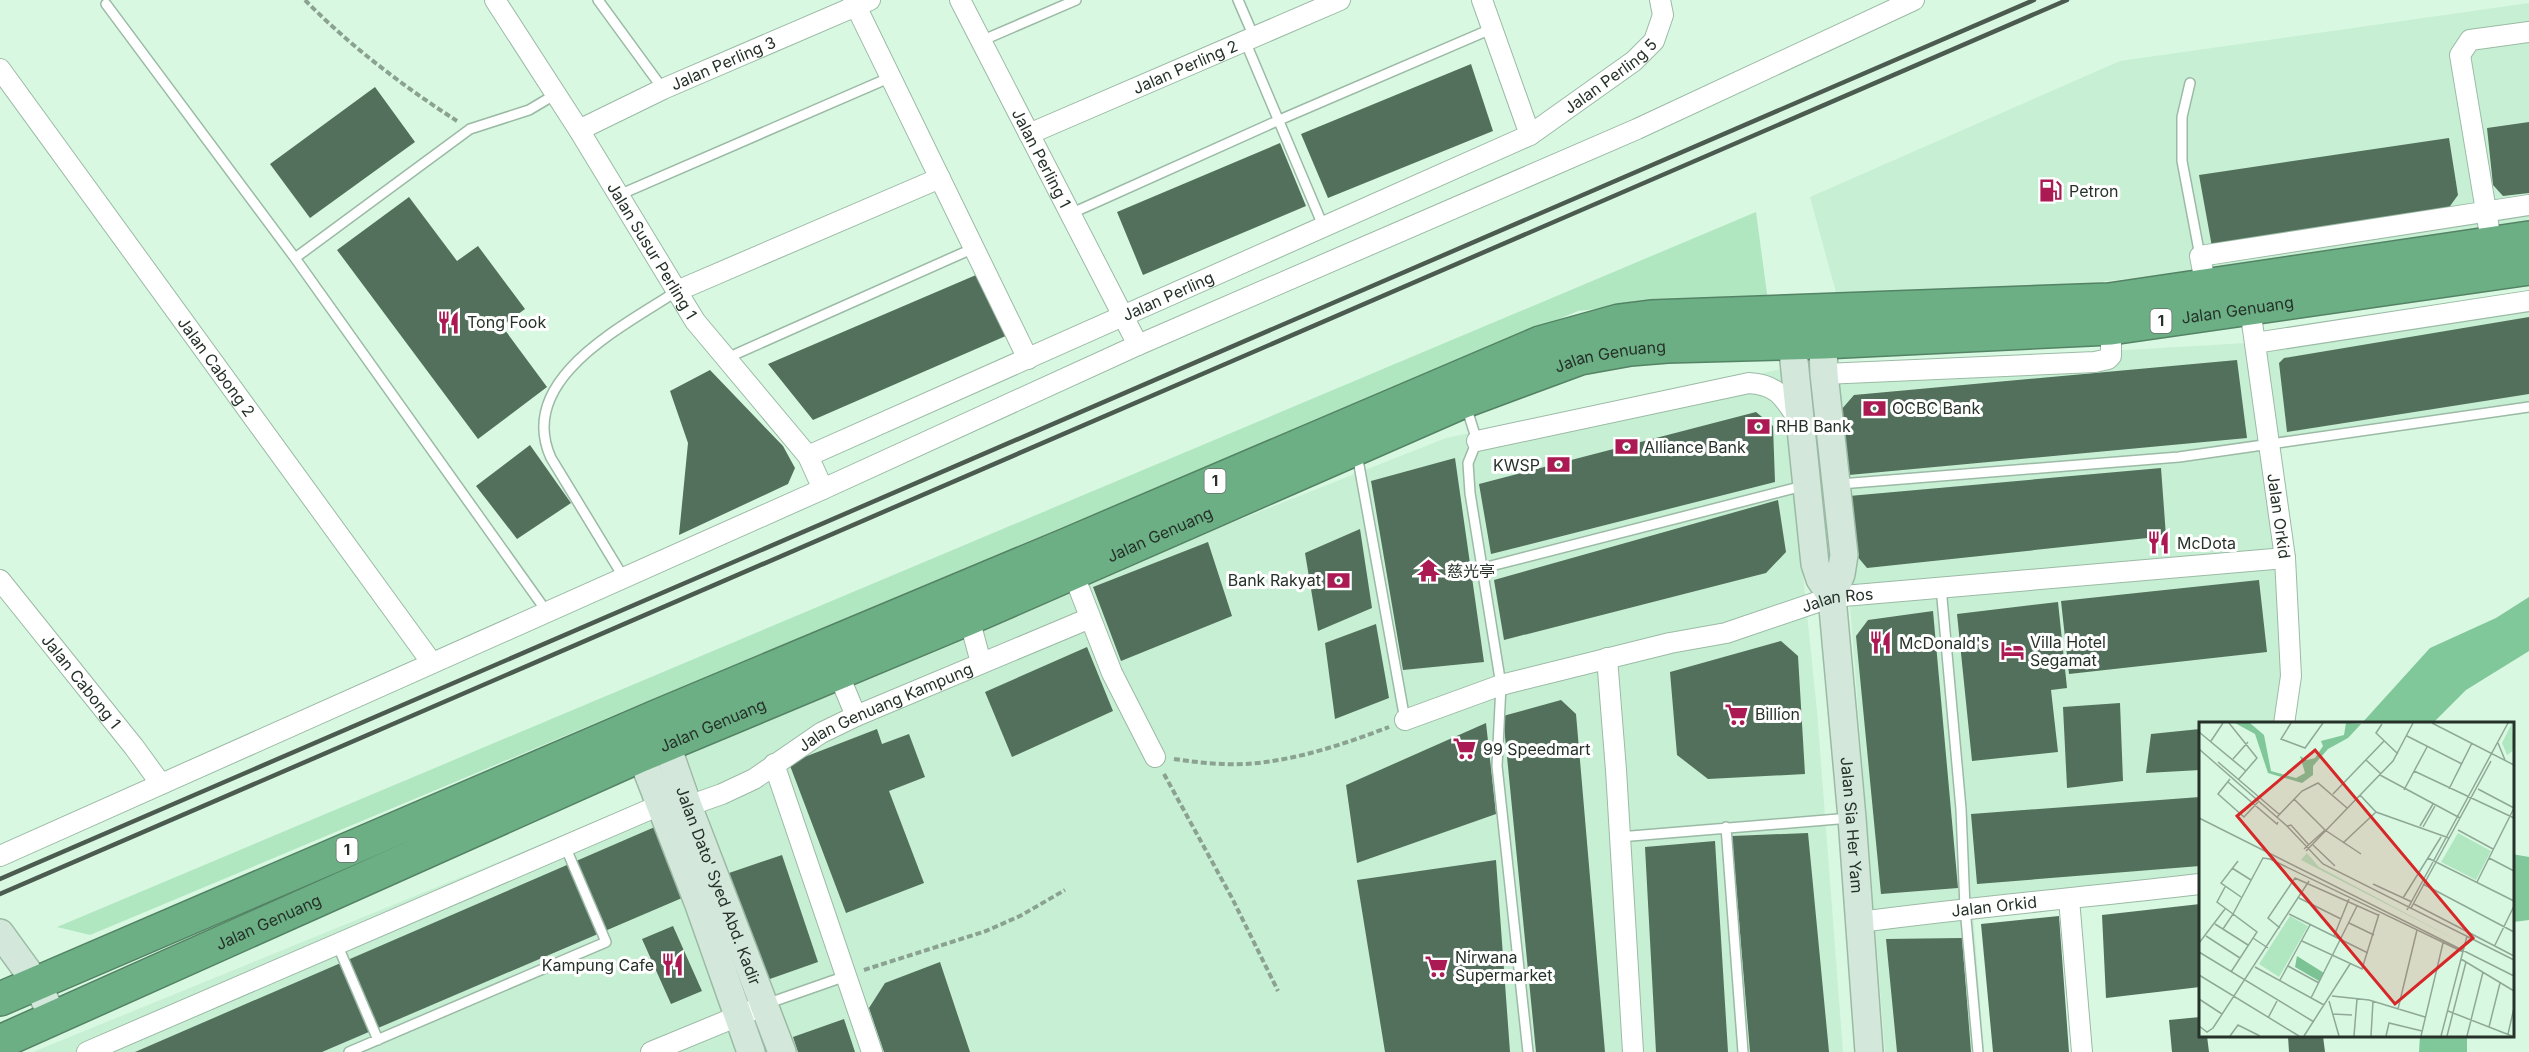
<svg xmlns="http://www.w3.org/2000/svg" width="2529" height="1052" font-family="Inter,'Noto Sans SC',sans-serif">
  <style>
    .built { fill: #c7efd3 }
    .green { fill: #b0e7c1 }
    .water { fill: #80c799 }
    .building { fill: #53705c }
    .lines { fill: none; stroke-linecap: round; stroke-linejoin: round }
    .lane-casing { stroke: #9bbaa5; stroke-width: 12 }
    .street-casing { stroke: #9bbaa5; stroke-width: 22 }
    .secondary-casing { stroke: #9bbaa5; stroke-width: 30 }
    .highway-casing { stroke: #538364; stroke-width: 36 }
    .path { stroke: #8ba292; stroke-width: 4; stroke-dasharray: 6 3; stroke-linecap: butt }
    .lane { stroke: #fff; stroke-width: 9 }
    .street { stroke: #fff; stroke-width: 20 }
    .secondary { stroke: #d3e7da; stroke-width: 27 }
    .highway { stroke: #6caf84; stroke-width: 33 }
    .rail { stroke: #4b5b50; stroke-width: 4.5 }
    .labels { text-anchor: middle; stroke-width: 6; stroke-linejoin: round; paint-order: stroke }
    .shield { fill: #fff; stroke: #666f69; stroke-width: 1.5 }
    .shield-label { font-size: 15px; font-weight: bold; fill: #253129 }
    .street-label { font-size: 16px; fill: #253129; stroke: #fff }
    .poi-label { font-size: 16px; fill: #253129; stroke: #fff; text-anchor: start }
    .inset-road { fill: none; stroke: #90a897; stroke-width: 1.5 }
    .view { fill: #d62828; fill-opacity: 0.15; stroke: #d62828; stroke-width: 3 }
    .inset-edge { fill: none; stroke: #253129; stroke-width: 3 }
  </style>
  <rect width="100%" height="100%" fill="#d8f8e1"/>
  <!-- built -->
  <path class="built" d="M2529,3V221L2178,273L1993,294L1837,296L1810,197L2120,61Z
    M2529,293V413L2278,447L2262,334Z
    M2246,343L2279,570L2283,676L2276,723L2200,724V877L1972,900L1984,1052H1885L1850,606L1837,367Z
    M1782,369L1817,711L1843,1052H794L686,754L1160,551L1446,438Z
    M645,802L738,1052H33Z"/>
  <!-- green -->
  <path class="green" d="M1756,212L1768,301L1657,302L1578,311L90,935L57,927Z"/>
  <!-- water -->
  <path class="water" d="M2529,597V651L2466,690L2433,723H2362L2430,648L2496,618Z
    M2512,854L2529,857V920L2513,922Z
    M2420,1036H2467V1052H2419Z"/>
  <!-- building -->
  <path class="building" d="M1471,64L1493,131L1328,198L1301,134Z
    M375,87L415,142L310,218L270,164Z
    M2529,122V193L2503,196L2493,185L2487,128Z
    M2449,138L2458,195L2445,213L2212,247L2199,175Z
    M1280,143L1306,206L1143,275L1117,212Z
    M409,197L457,261L478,246L525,309L502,326L547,387L478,439L337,250Z
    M976,275L1008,335L813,420L768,364Z
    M2529,317V394L2287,432L2279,363L2284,358Z
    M2237,360L2247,438L1849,475L1841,410L1854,395Z
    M710,370L783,446L795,468L788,484L679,535L688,443L670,391Z
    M1756,412L1773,426L1775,482L1491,554L1479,484Z
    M530,445L571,503L517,539L476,486Z
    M1455,458L1484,662L1403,670L1371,481Z
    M2161,468L2166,536L1867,568L1852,550L1849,496Z
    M1778,500L1786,552L1766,573L1504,640L1494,580Z
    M1360,529L1372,608L1318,631L1305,553Z
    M1208,542L1232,616L1121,661L1093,587Z
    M2259,580L2267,652L2069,674L2061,601Z
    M2058,602L2067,688L2051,690L2058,752L1972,761L1957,614Z
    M1933,611L1958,888L1881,894L1856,636L1868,620Z
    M1376,624L1389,698L1335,719L1325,643Z
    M1781,641L1798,656L1805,774L1708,779L1677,755L1670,672Z
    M1087,647L1113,711L1012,757L985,692Z
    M1561,700L1576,714L1605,1052H1536L1503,716Z
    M2120,703L2123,781L2067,788L2063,707Z
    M1486,723L1496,814L1357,863L1346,785Z
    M877,729L882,744L909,734L925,777L889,791L924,883L846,913L789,763Z
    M2200,729V770L2146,773L2151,734Z
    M2200,797V866L1977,884L1971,814Z
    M657,826L682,898L322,1052H135Z
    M1808,833L1829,1052H1750L1732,836Z
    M1715,841L1728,1052H1656L1645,847Z
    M782,855L818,962L767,980L729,873Z
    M1496,860L1510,1052H1385L1357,880Z
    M2200,904V987L2106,998L2102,915Z
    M2059,916L2069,1052H1993L1981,924Z
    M673,926L702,991L671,1004L642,939Z
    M1962,938L1971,1052H1897L1886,939Z
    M940,962L970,1052H884L869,1008L885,983Z
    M2200,1017V1036H2207L2209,1052H2172L2169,1020Z
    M844,1019L855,1052H798L793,1037Z
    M2288,1036H2323L2325,1052H2289Z"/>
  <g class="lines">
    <defs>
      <path id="lane" d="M598,0L663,89
        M1238,0L1254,37
        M106,4L295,258L547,612
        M981,41L1076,0
        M1245,41L1324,228
        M2190,83L2182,117V161L2200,256
        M619,195L891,77
        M1070,214L1277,121L1491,29
        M295,258L470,129L529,110L556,94
        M727,358L974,248
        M1466,406L1477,441L1468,463L1470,493L1501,685L1497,766L1528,1052
        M1357,454L1405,720
        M1840,484L2179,457L2529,407
        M1483,568L1803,486
        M624,578L551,458C515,379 624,326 677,291
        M1941,587L1961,809L1965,908L1978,1052
        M1726,827L1743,1052
        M1619,837L1850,818
        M337,944L378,1040
        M766,1004L846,976
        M349,1052L606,942L565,846"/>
      <g id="street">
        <path id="s1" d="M495,0L579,130L695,321L808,456L823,489"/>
        <path d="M853,0L1028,359"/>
        <path id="s2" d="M960,0L1138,345"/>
        <path d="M1482,0L1530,135"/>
        <path id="s3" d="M0,69L432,663"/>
        <path id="s4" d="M579,130L663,89L870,0"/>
        <path id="s5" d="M1029,134L1340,0"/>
        <path d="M2493,253L2460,55L2470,40L2529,32"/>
        <path d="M2206,287L2200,256L2529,205"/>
        <path d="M677,291L940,178"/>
        <path id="s6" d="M2250,308L2285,558L2291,676L2284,724"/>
        <path d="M2255,343L2529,301"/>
        <path d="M1824,374L2095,362L2108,359L2111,356V328"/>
        <path d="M1477,441L1749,383C1778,385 1783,397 1798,419"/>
        <path id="s7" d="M808,456L1530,135L1634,61L1654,41L1663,15L1660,0"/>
        <path d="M1073,573L1112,673L1155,757"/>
        <path id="s8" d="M0,580L134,747L161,784"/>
        <path d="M969,618L981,663"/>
        <path d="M1607,658L1616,770L1633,1052"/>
        <path d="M838,673L856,716"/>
        <path id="s9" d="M1405,720L1501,685L1670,643L1726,633L1832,597L2285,558"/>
        <path d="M774,764L872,1052"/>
        <path id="s10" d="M688,806L722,794L754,779L821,733L856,716L1090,618"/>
        <path d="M0,856L823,489L1138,345L1637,129L1914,0"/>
        <path d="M2069,899L2082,1052"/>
        <path id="s11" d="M1860,922C1973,907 2087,897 2200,884"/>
        <path d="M87,1052L660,805"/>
        <path d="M651,1052L765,1005"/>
      </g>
      <g id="secondary">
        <path d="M1790,322L1815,564L1820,579L1832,597"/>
        <path id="s12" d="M1822,322L1824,374L1844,555L1841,574L1832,597L1852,818L1869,1052"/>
        <path id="s13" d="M660,726L688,806L782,1052"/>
        <path d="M641,755L698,902L751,1052"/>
        <path d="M0,933L37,984L54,1019"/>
      </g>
      <g id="highway">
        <path d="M0,999L656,717L1069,544L1540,343L1619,321L1651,317L2109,300L2529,238"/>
        <path id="s14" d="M0,1042L641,755L969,618L1464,401L1580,358L1630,349L1667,346L1823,342L2111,328L2529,268"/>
      </g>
    </defs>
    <!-- lane casing -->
    <use href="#lane" class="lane-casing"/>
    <!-- street casing -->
    <use href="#street" class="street-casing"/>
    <!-- secondary casing -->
    <use href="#secondary" class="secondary-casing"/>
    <!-- highway casing -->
    <use href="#highway" class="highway-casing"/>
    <!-- path -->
    <path class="path" d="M305,0C350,46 403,86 457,121
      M1174,759C1201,763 1230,766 1258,763C1303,758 1347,743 1389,727
      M1164,774L1232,898L1278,991
      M864,970L986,931L1020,916L1065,890"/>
    <!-- lane -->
    <use href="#lane" class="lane"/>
    <!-- street -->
    <use href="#street" class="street"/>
    <!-- secondary -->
    <use href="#secondary" class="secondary"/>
    <!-- highway -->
    <use href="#highway" class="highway"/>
    <!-- rail -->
    <path class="rail" d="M0,879L2034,0
      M0,894L2067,0"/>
  </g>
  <!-- icons -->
  <defs>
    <symbol id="fuel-bare" viewBox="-9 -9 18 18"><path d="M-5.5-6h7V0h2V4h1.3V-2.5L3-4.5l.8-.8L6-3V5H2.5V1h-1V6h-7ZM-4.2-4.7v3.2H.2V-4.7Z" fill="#ab1a52" stroke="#fff" stroke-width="2.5" paint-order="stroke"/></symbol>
    <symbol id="restaurant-bare" viewBox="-9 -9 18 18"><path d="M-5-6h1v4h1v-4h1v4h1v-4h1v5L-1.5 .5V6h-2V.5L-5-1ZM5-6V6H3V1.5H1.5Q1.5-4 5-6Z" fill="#ab1a52" stroke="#fff" stroke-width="2.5" paint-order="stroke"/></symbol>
    <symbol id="bank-bare" viewBox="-9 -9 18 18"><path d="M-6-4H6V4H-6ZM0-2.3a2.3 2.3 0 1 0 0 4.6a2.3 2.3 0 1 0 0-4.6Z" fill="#ab1a52" stroke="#fff" stroke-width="2.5" paint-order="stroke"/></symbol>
    <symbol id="temple-bare" viewBox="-9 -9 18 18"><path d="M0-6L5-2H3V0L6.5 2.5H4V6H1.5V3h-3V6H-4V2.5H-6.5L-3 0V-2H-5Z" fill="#ab1a52" stroke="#fff" stroke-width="2.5" paint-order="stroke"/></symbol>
    <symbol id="hotel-bare" viewBox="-9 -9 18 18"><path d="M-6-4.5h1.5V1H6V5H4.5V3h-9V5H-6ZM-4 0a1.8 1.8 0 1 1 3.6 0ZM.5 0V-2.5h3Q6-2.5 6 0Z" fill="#ab1a52" stroke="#fff" stroke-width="2.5" paint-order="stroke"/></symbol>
    <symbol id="supermarket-bare" viewBox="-9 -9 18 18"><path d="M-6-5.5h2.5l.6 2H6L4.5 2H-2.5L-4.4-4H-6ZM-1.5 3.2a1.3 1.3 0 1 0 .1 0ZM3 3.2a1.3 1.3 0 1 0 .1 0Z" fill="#ab1a52" stroke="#fff" stroke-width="2.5" paint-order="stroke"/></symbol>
  </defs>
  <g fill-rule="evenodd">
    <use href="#fuel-bare" x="2034" y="174" width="33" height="33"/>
    <use href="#restaurant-bare" x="432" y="306" width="33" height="33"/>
    <use href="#bank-bare" x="1858" y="392" width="33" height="33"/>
    <use href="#bank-bare" x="1742" y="410" width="33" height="33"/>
    <use href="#bank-bare" x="1610" y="430" width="33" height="33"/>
    <use href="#bank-bare" x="1542" y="448" width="33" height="33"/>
    <use href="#restaurant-bare" x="2142" y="526" width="33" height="33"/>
    <use href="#temple-bare" x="1412" y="554" width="33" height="33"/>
    <use href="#bank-bare" x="1322" y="564" width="33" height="33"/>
    <use href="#restaurant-bare" x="1864" y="626" width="33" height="33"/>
    <use href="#hotel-bare" x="1996" y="634" width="33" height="33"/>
    <use href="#supermarket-bare" x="1720" y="698" width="33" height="33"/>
    <use href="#supermarket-bare" x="1448" y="732" width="33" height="33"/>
    <use href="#restaurant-bare" x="656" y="948" width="33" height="33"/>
    <use href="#supermarket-bare" x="1420" y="950" width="33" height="33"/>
  </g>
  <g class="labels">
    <!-- shield labels -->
    <g class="shield">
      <rect x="2150.5" y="309" width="21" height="24" rx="4.5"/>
      <rect x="1204.5" y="469" width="21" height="24" rx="4.5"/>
      <rect x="336.5" y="838" width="21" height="24" rx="4.5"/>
    </g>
    <g class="shield-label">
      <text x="2161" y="326">1</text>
      <text x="1215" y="486">1</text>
      <text x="347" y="855">1</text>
    </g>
    <!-- street labels -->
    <g class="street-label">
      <text dy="6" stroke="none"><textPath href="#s4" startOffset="159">Jalan Perling 3</textPath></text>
      <text dy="6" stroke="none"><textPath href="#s5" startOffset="170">Jalan Perling 2</textPath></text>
      <text dy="6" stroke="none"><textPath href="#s7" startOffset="890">Jalan Perling 5</textPath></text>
      <text dy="6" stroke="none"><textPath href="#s2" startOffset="178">Jalan Perling 1</textPath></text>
      <text dy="6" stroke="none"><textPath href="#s1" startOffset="296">Jalan Susur Perling 1</textPath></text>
      <text dy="6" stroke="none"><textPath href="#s7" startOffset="394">Jalan Perling</textPath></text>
      <text dy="6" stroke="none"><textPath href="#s14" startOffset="2382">Jalan Genuang</textPath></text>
      <text dy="6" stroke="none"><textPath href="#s14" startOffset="1752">Jalan Genuang</textPath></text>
      <text dy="6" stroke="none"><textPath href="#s3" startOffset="368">Jalan Cabong 2</textPath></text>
      <text dy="6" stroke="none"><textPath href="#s6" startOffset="210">Jalan Orkid</textPath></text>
      <text dy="6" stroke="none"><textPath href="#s14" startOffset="1266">Jalan Genuang</textPath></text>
      <text dy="6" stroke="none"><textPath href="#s9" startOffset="450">Jalan Ros</textPath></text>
      <text dy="6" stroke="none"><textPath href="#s8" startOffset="130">Jalan Cabong 1</textPath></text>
      <text dy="6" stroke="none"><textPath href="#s10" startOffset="222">Jalan Genuang Kampung</textPath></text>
      <text dy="6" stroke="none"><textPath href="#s14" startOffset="780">Jalan Genuang</textPath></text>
      <text dy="6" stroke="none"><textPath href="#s12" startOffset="507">Jalan Sia Her Yam</textPath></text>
      <text dy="6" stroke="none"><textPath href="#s13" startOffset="170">Jalan Dato' Syed Abd. Kadir</textPath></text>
      <text dy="6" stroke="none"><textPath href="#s11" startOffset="135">Jalan Orkid</textPath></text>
      <text dy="6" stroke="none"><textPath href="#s14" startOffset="294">Jalan Genuang</textPath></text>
    </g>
    <!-- poi labels -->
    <g class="poi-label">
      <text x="2069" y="197">Petron</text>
      <text x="467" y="328">Tong Fook</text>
      <text x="1892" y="414">OCBC Bank</text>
      <text x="1776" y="432">RHB Bank</text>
      <text x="1644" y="453">Alliance Bank</text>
      <text x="1540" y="471" text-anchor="end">KWSP</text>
      <text x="2177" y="549">McDota</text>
      <text x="1447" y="577">慈光亭</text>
      <text x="1321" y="586" text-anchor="end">Bank Rakyat</text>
      <text x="2030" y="648">Villa Hotel<tspan x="2030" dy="18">Segamat</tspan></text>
      <text x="1899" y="649">McDonald's</text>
      <text x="1755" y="720">Billion</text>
      <text x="1483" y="755">99 Speedmart</text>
      <text x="1455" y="963">Nirwana<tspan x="1455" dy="18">Supermarket</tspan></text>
      <text x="654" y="971" text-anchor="end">Kampung Cafe</text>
    </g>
  </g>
  <!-- overview -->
  <g transform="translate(2199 722)">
    <rect width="315" height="315" fill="#d8f8e1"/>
    <path d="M313,1L315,28L308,33L303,21ZM259,111L292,129L277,158L242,140ZM108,131L120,145L261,220L102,138ZM91,194L109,204L80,255L60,242Z" fill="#b0e7c1"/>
    <path d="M98,234L125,251L120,259L96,245Z" fill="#7bc294"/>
    <path d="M36,1H51L65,13L72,49L97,56L106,51L101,34L108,38L116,36L124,24L122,19L145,13L147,1L162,2L149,16L129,27L114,44V53L103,61L69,51L56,12Z" fill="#80c799"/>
    <path class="inset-road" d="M30,1L58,36L39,58M92,1L82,17L106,26L124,1M233,1L315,43M183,2L177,11L199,32M0,10L47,49M208,14L263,42M12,19L24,1M299,21L306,38M0,27L88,104L124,142L315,238M34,37L49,20M167,38L182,52M19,40L81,93M215,49L315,96M181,53L261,96M31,57L19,72L45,95L59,80M29,60L78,102L79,100M250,67L273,21M279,67L315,86M205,68L228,25M134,72L185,19M161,73L177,90L250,116M95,77L126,108L162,132M78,95L103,69L119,61L148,86M0,96L315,254M88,104L92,103L110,123M221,104L234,82M224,105L236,84M259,108L294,127M144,121L177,90M114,123L136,144M105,127L126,108M107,129L194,39L214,1M229,136L315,179M290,136L315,149M39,139L22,161L42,175M33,146L52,158M278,160L315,86M174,162L213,180M224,162L315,210M26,165L18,180L34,192L64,136L71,137L264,230M100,176L142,197M204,176L242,115M215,182L315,234M212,186L292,39M208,188L309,1M90,192L169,231M150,201L175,213M16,202L49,223M81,206L69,196L96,156L179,193M24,207L34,192L58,210L32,250M7,214L41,236M135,214L150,177M54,216L69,226M103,219L163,247L180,192M0,221L26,187M296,223L315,184M0,230L115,300M262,237L315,269M89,244L120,261M56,245L125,283M0,253L100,314M81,258L111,203M133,274L170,278L226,295M112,276L158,184M0,277L23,292M130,279L140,314M199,287L218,208M249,289L313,314M134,292L153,293M69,296L78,279M0,304L8,310L14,306L110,159M290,305L301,261M309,312L315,286M31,314L39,303L61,314M105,314L151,242M155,314L158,277M172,314L174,279M187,314L190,301L223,309M222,314L244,221M242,314L268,214M248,314L267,240M268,314L284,250"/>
    <path class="view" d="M116,28L274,216L196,282L38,94Z"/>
    <rect width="315" height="315" class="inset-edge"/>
  </g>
</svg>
